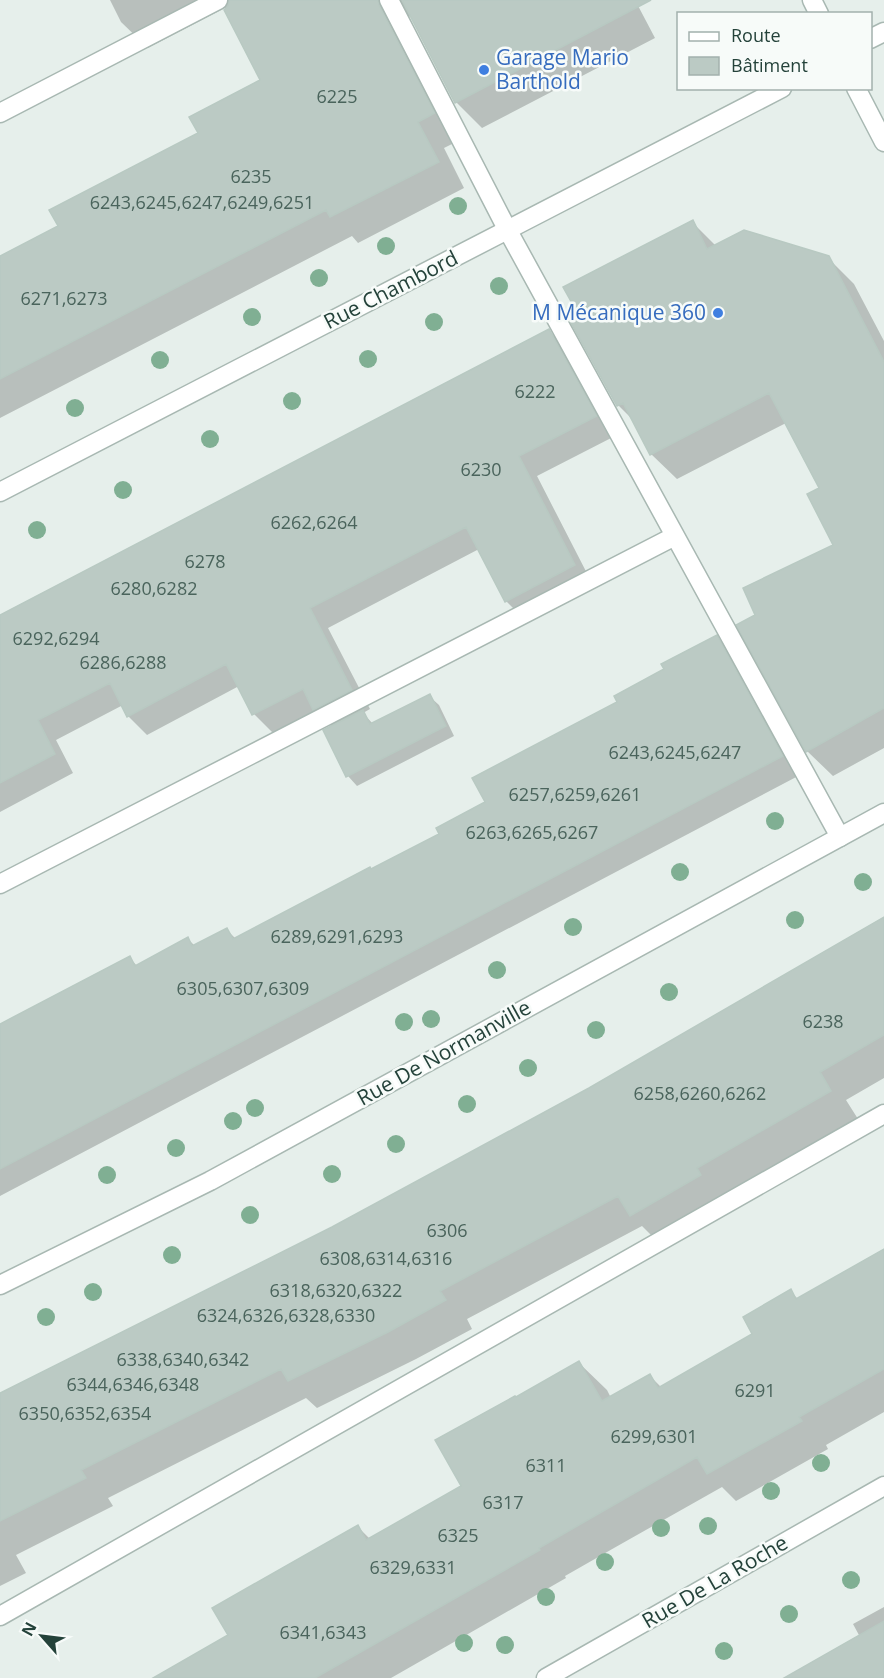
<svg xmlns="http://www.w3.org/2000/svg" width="884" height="1678" font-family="'Open Sans',sans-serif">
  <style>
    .shadow { fill: #0003 }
    .building { fill: #bbcac4; stroke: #b8c9c2; stroke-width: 1.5 }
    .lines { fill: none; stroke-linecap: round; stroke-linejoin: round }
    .service-casing { stroke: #a8b8b2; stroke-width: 21 }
    .minor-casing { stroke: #a8b8b2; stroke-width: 21 }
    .tertiary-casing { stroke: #a8b8b2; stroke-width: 21 }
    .service { stroke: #fff; stroke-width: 18 }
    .minor { stroke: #fff; stroke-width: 18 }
    .tertiary { stroke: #fff; stroke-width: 18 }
    .tree { fill: #80af93 }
    .shop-dot { fill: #3f7fe0; stroke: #f7fbf9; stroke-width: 2 }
    .labels { text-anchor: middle; stroke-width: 5; stroke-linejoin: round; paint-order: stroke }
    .number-label { font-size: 18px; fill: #4a645c }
    .shop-label { font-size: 21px; fill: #366cbe; stroke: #f7fbf9; text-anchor: start }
    .street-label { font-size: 21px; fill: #24423a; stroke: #f7fbf9 }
  </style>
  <rect width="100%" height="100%" fill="#e6efeb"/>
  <!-- shadow -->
  <path class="shadow" d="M110,0H635L655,38L482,128L456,102L411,15L405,21L460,140L444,148L464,188L358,243L352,236L0,418V258L60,227L200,134L262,81L225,8L148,48L121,22Z
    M692,222L716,246L828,258L854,284L884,341V748L833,776L807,751L757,615L836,545L821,489L786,423L677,479L651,454L635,422L618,405L580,315Z
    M549,331L568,350L615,436L537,476L593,585L525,620L506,601L479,549L328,628L370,709L363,713L373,724L429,696L439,705L454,736L357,786L348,776L325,731L332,727L316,711L273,733L254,714L239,686L147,735L128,716L123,705L56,740L73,773L0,812V617Z
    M716,637L735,655L800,775L0,1196V1026L130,958L137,966L188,939L195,946L227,930L236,939L441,835L487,803L619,702Z
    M884,919V1078L846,1100L858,1119L659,1243L642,1226L467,1319L472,1329L416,1359L317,1408L306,1398L108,1498L113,1506L16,1555L26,1573L0,1586V1405L333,1228L636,1063Z
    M884,1250V1412L826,1445L828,1449L736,1501L722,1487L614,1548L565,1576L566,1578L391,1678H156L230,1636L358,1527L370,1539L463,1487L579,1363L607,1390L611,1398L650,1376L662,1388L754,1335L790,1291L799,1300Z
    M884,1607V1678H787L860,1637L853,1624Z"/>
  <!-- building -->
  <path class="building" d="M229,0H378L379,5L435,113L418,122L439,162L330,217L326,210L0,379V256L58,226L49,210L198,133L189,117L260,80L224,10L228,6Z
    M402,0H651L455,103Z
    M693,220L707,249L744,230L829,256L884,362V708L806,752L736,625L755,615L743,588L833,545L807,494L819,488L769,393L650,455L623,403L617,406L569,319L578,314L563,287Z
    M549,329L597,416L519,456L575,565L505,602L466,527L310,608L352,690L313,710L303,689L252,715L226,664L127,717L110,683L38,720L55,754L0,783V615Z
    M717,635L783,756L0,1169V1024L130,956L135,966L188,937L192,946L227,928L233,939L370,867L371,869L439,834L436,828L485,802L472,778L617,702L614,696L664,669L661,664Z
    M430,694L446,726L346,777L323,730L363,710L370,724Z
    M884,917V1035L820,1072L831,1091L697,1168L701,1175L630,1216L618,1196L440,1291L446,1300L388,1332L288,1381L281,1369L81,1470L86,1478L0,1521V1393L332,1227L589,1088Z
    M884,1249V1369L799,1417L802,1421L707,1474L697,1457L539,1548L540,1550L315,1678H153L228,1635L212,1608L358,1525L366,1540L461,1486L435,1440L515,1396L516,1397L579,1361L602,1401L650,1374L658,1388L752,1334L743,1317L791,1289L796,1299Z
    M884,1621V1678H784Z"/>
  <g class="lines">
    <defs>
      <path id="service" d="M389,0L507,229L840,837
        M0,113L218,0
        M0,884L675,536
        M0,1616L884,1114"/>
      <path id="minor" d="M870,39L884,32
        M0,492L782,88
        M0,1285L210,1181L884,813
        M546,1678L884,1486"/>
      <path id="tertiary" d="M812,0L819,14
        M856,88L884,142"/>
    </defs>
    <!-- service casing -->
    <use href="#service" class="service-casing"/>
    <!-- minor casing -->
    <use href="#minor" class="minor-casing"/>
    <!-- tertiary casing -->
    <use href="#tertiary" class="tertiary-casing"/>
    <!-- service -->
    <use href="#service" class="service"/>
    <!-- minor -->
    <use href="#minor" class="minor"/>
    <!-- tertiary -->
    <use href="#tertiary" class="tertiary"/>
  </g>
  <!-- trees -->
  <g class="tree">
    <circle cx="458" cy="206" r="9"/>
    <circle cx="386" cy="246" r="9"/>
    <circle cx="319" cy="278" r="9"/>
    <circle cx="499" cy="286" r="9"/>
    <circle cx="252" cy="317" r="9"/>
    <circle cx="434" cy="322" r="9"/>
    <circle cx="368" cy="359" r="9"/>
    <circle cx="160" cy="360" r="9"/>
    <circle cx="292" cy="401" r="9"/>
    <circle cx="75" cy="408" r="9"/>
    <circle cx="210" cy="439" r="9"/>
    <circle cx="123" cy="490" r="9"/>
    <circle cx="37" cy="530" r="9"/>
    <circle cx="775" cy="821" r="9"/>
    <circle cx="680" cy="872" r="9"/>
    <circle cx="863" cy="882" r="9"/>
    <circle cx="795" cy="920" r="9"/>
    <circle cx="573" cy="927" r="9"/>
    <circle cx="497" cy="970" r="9"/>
    <circle cx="669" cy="992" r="9"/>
    <circle cx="431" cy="1019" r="9"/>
    <circle cx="404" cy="1022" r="9"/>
    <circle cx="596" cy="1030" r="9"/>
    <circle cx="528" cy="1068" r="9"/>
    <circle cx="467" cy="1104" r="9"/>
    <circle cx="255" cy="1108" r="9"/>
    <circle cx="233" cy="1121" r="9"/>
    <circle cx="396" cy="1144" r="9"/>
    <circle cx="176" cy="1148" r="9"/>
    <circle cx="332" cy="1174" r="9"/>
    <circle cx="107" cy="1175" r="9"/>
    <circle cx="250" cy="1215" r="9"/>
    <circle cx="172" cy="1255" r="9"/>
    <circle cx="93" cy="1292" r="9"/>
    <circle cx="46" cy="1317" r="9"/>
    <circle cx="821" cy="1463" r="9"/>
    <circle cx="771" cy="1491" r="9"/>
    <circle cx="708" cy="1526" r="9"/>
    <circle cx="661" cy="1528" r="9"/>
    <circle cx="605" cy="1562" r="9"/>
    <circle cx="851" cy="1580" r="9"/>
    <circle cx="546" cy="1597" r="9"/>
    <circle cx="789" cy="1614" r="9"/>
    <circle cx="464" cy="1643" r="9"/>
    <circle cx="505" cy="1645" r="9"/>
    <circle cx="724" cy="1651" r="9"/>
  </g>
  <!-- markers -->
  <g class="shop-dot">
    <circle cx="484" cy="70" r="6"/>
    <circle cx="718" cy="313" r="6"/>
  </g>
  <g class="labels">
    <!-- number labels -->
    <g class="number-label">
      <text x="337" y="103">6225</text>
      <text x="251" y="183">6235</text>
      <text x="202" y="209">6243,6245,6247,6249,6251</text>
      <text x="64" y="305">6271,6273</text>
      <text x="535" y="398">6222</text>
      <text x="481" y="476">6230</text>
      <text x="314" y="529">6262,6264</text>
      <text x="205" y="568">6278</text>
      <text x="154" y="595">6280,6282</text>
      <text x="56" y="645">6292,6294</text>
      <text x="123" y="669">6286,6288</text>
      <text x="675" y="759">6243,6245,6247</text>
      <text x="575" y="801">6257,6259,6261</text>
      <text x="532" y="839">6263,6265,6267</text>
      <text x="337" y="943">6289,6291,6293</text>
      <text x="243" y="995">6305,6307,6309</text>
      <text x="823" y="1028">6238</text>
      <text x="700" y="1100">6258,6260,6262</text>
      <text x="447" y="1237">6306</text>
      <text x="386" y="1265">6308,6314,6316</text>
      <text x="336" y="1297">6318,6320,6322</text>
      <text x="286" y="1322">6324,6326,6328,6330</text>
      <text x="183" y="1366">6338,6340,6342</text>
      <text x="133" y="1391">6344,6346,6348</text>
      <text x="755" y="1397">6291</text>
      <text x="85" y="1420">6350,6352,6354</text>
      <text x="654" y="1443">6299,6301</text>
      <text x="546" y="1472">6311</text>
      <text x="503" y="1509">6317</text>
      <text x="458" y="1542">6325</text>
      <text x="413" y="1574">6329,6331</text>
      <text x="323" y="1639">6341,6343</text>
    </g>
    <!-- shop labels -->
    <g class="shop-label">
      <text x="496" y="65">Garage Mario<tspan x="496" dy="24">Barthold</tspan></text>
      <text x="706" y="320" text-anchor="end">M Mécanique 360</text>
    </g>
    <!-- street labels -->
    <g class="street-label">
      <text transform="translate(391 290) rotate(-27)" y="7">Rue Chambord</text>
      <text transform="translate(444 1053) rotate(-29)" y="7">Rue De Normanville</text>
      <text transform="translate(715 1582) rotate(-30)" y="7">Rue De La Roche</text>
    </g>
  </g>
  <!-- legend -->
  <rect x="677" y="12" width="195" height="78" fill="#f7fbf9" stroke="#a3b1ad" stroke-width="1.5"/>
  <rect x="689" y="32" width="30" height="9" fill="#ffffff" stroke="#a3b1ad" stroke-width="1.5"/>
  <text x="731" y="42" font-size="18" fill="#24423a">Route</text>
  <rect x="689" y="57" width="30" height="18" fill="#bbcac4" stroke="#a3b1ad" stroke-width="1.5"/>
  <text x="731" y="72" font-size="18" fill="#24423a">Bâtiment</text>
  <!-- north arrow -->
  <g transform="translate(42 1636) rotate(298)" stroke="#f7fbf9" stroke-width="4.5" paint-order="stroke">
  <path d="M0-4.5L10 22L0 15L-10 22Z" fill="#24423a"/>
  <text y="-9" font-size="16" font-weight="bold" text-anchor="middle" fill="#24423a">N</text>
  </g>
</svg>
